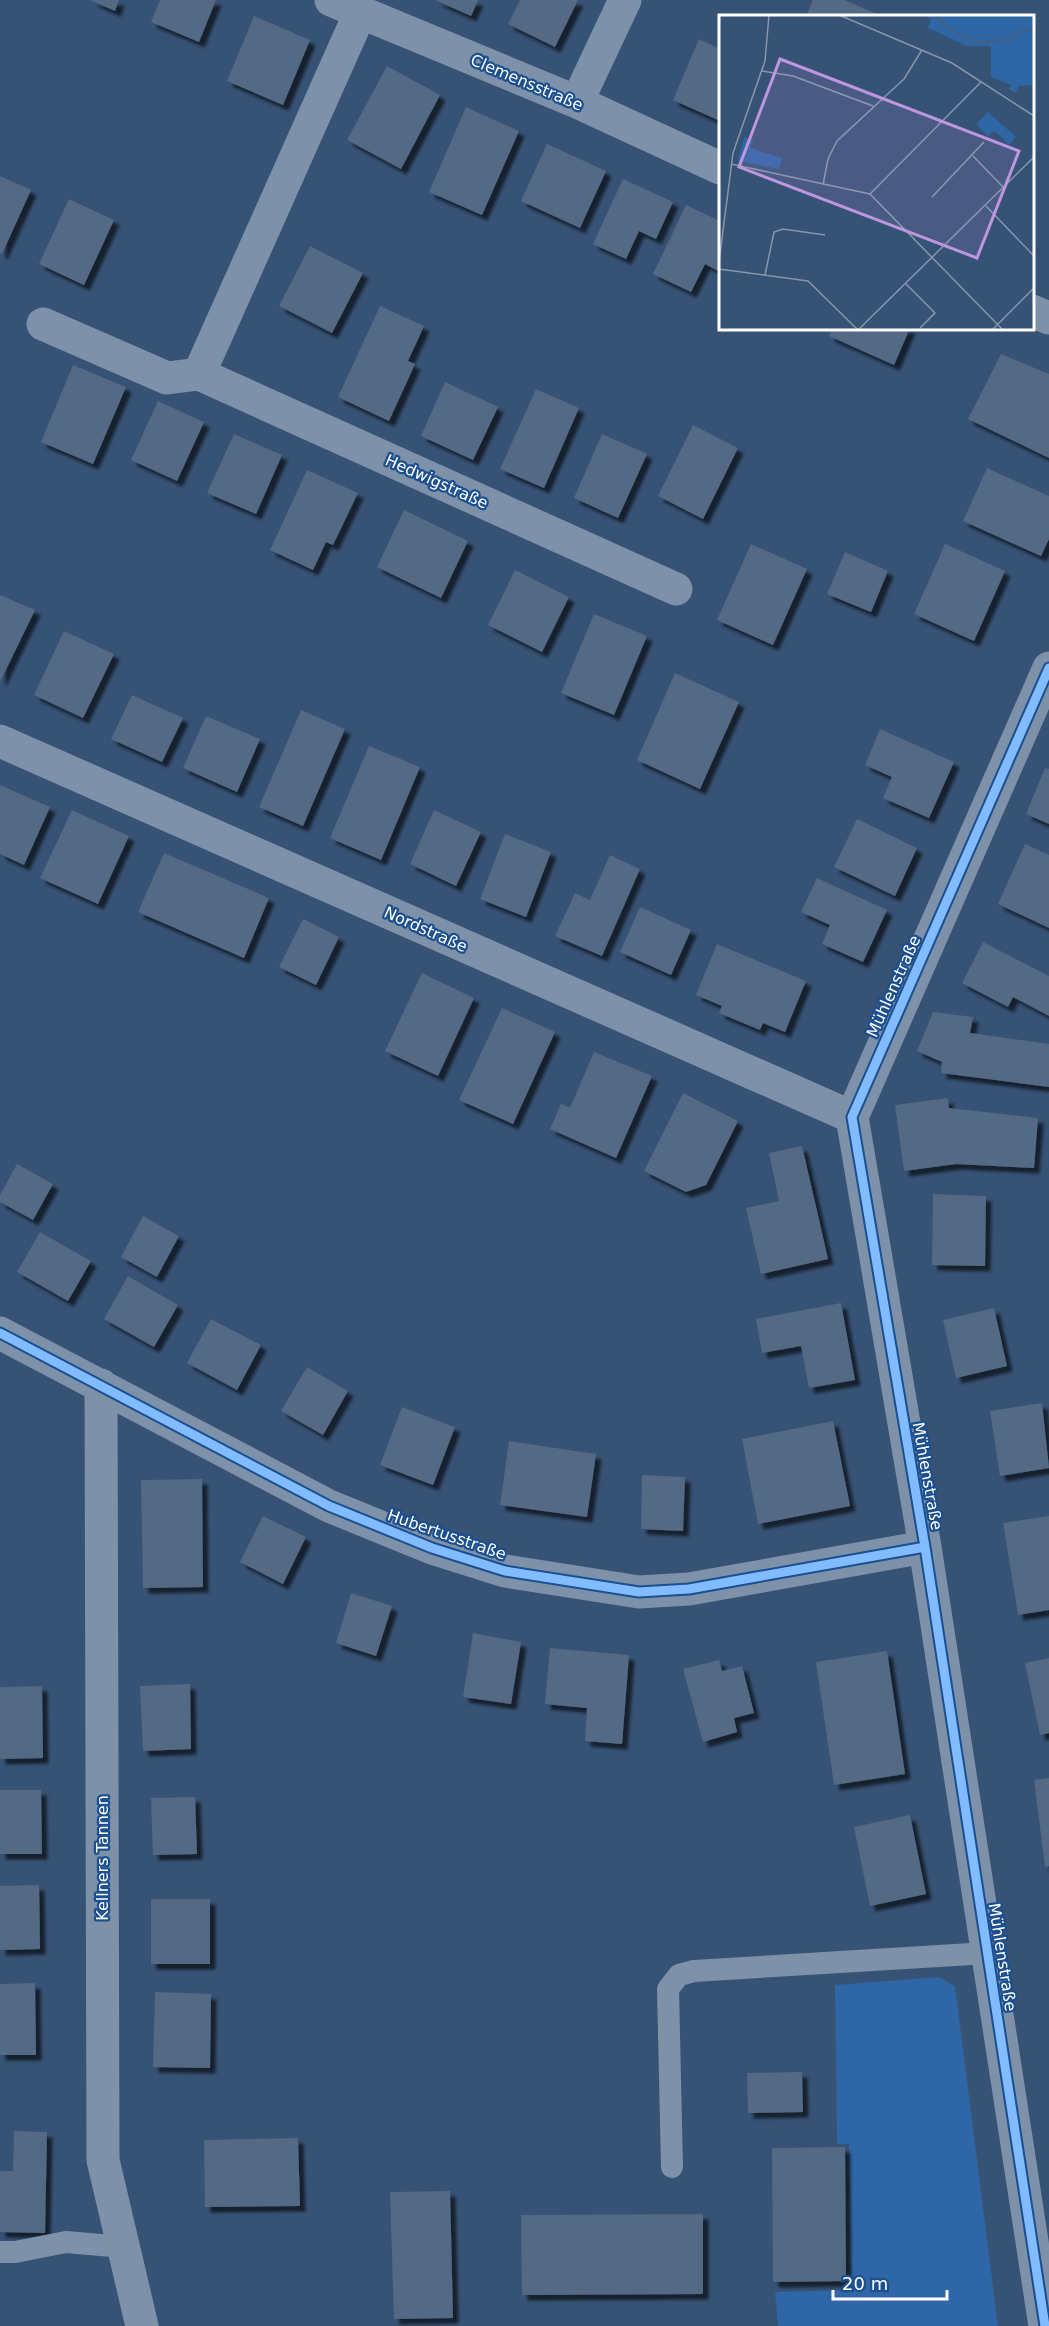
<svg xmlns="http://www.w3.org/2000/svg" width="1049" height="2326" font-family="'DejaVu Sans',sans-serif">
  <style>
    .green { fill: #2f66a5 }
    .building { fill: #526984; filter: url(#shadow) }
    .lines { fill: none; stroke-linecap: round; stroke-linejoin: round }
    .service { stroke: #7d92a8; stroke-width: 22 }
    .minor { stroke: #7d92a8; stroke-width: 33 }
    .cycleway-casing { stroke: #1b4f8f; stroke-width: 13 }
    .cycleway { stroke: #80bcff; stroke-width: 9 }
    .labels { text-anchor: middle; stroke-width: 4.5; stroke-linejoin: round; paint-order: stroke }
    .street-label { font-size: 16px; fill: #fff; stroke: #1b4f8f }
    .inset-river { fill: none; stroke: #3b618d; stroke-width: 3 }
    .inset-road { fill: none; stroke: #8697ac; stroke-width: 1.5 }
    .view { fill: #bd96df; fill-opacity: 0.15; stroke: #bd96df; stroke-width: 3 }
    .inset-edge { fill: none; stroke: #fff; stroke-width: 3 }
  </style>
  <defs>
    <filter id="shadow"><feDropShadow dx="5.5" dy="5.5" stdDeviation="1.5" flood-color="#0009"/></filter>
  </defs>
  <rect width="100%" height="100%" fill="#365274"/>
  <!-- green -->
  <path class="green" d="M939,1977L955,1986L998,2326H778L775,2292L851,2290L849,2144H837L835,1985Z"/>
  <!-- building -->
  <path class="building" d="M90,0H119L115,11Z
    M160,0H216L199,42L151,22Z
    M435,0H478L471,16Z
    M520,0H578L555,47L508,24Z
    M813,0H845L881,16H806Z
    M254,16L310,40L283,105L227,81Z
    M699,39L720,49V121L673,100Z
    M387,66L440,95L401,169L347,140Z
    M466,107L519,131L482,215L429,192Z
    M547,144L606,171L580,228L521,201Z
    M0,176L31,190L2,254L0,253Z
    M623,179L673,202L656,239L639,231L626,259L593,244Z
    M69,199L114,220L84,285L39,264Z
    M686,205L720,221V272L705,264L691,292L653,274Z
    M310,246L363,273L332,333L279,306Z
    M380,306L424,326L408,361L415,364L389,421L338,397Z
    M832,328H910L894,365L829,336Z
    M1001,354L1049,374V458L968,419Z
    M73,365L126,387L93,464L41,442Z
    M445,382L498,407L473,460L421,436Z
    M536,389L579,408L544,488L500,469Z
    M158,401L204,422L177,481L131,460Z
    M693,425L738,448L703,519L658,496Z
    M234,434L282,455L256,514L207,493Z
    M602,434L647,454L618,518L574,498Z
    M987,468L1049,496V539L1041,556L963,521Z
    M307,470L358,493L333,545L326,542L313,570L270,550Z
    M404,510L468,541L441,598L377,567Z
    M751,544L807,569L773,645L717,620Z
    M945,544L1005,571L974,641L914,614Z
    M845,552L888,571L871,612L827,594Z
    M515,570L569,597L542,652L488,625Z
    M0,595L35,610L0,682Z
    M594,614L647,636L614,715L561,693Z
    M64,631L114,654L83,718L34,695Z
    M675,673L739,702L700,789L637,760Z
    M132,695L183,718L162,762L111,739Z
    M301,710L345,729L303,826L259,807Z
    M206,716L260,739L237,792L183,768Z
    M880,729L954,762L929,818L883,798L892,777L865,765Z
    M369,746L420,767L381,860L330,838Z
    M1045,768L1049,769V824L1026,814Z
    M0,785L50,807L24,865L0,854Z
    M72,810L129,836L98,904L40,878Z
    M434,810L481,832L456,886L410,864Z
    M857,819L917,848L895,896L834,867Z
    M505,834L551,852L526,917L480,899Z
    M1025,844L1049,855V928L998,904Z
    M164,853L269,898L244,958L138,912Z
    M610,855L640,869L602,956L555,936L575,893L590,900Z
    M817,878L887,910L863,962L822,944L830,925L801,912Z
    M640,907L691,930L671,975L620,952Z
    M303,919L339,937L316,985L279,967Z
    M983,942L1049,976V1016L1013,997L1008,1007L962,983Z
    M717,944L806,981L785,1032L763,1023L760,1030L719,1013L722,1006L696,995Z
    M422,973L474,998L438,1076L385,1051Z
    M502,1008L555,1032L513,1124L459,1100Z
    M933,1012L973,1017L970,1033L1049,1044V1087L941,1073L942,1062L917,1051Z
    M594,1052L652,1076L616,1158L550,1129L561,1104L570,1108Z
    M683,1093L738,1121L706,1185L686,1192L644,1171Z
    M948,1098L949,1108L1038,1118L1034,1168L956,1164L904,1171L895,1105Z
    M802,1146L828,1259L761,1274L746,1208L779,1201L769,1153Z
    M17,1164L53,1184L33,1220L0,1202V1195Z
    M933,1194L986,1196L985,1266L932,1265Z
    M143,1216L179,1236L157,1277L121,1257Z
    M40,1232L91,1261L68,1301L17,1272Z
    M128,1276L178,1305L154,1347L104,1319Z
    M841,1303L855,1380L809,1388L801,1346L762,1353L756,1319Z
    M994,1308L1007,1366L956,1378L943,1320Z
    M211,1319L261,1345L237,1390L187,1363Z
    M307,1367L348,1391L323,1435L281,1411Z
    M1042,1403L1049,1468L1000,1476L990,1411Z
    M402,1407L455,1427L433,1485L380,1465Z
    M833,1421L850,1506L758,1524L742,1439Z
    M509,1441L596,1454L587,1517L500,1505Z
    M642,1475L685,1477L683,1531L641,1529Z
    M202,1479L203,1587L143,1588L141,1480Z
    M263,1516L306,1537L283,1584L240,1562Z
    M1049,1516V1610L1018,1615L1003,1523Z
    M351,1593L392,1606L376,1656L336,1643Z
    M473,1633L521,1642L511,1704L463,1697Z
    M550,1648L629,1655L622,1744L585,1741L587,1708L545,1704Z
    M887,1651L905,1774L834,1785L816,1662Z
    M1049,1658V1733L1040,1735L1025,1663Z
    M719,1660L722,1671L742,1666L754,1713L734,1718L737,1732L703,1742L683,1669Z
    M190,1684L191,1749L143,1751L140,1686Z
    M42,1686L43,1758L0,1759V1687Z
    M1049,1778V1866L1045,1867L1034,1780Z
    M0,1790H41L42,1854H0Z
    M195,1797L197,1854L153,1855L151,1798Z
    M910,1815L926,1894L870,1906L854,1827Z
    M39,1885L40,1949L0,1950V1886Z
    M151,1899H210V1964H151Z
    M35,1983L36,2055H0V1984Z
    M155,1992L211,1994L210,2068L153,2067Z
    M802,2072L803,2112L748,2113L747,2073Z
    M14,2131L47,2132L45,2233L0,2232V2171H13Z
    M298,2138L300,2206L205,2207L204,2140Z
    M845,2147L846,2281L773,2282L772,2148Z
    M450,2191L453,2318L394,2319L390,2192Z
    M703,2214V2294L522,2295L521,2215Z"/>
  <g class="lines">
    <!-- service -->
    <path class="service" d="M672,2167L668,1989L679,1975L694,1971L988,1953
      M0,2252H15L66,2242L124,2247"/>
    <!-- minor -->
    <path class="minor" d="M331,0L577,102L720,168
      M577,102L625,0
      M1032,311L1049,318
      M43,324L167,378L199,374L676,589
      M199,374L360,13
      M0,741L852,1117
      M0,1333L329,1506L432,1548L505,1571L639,1592L689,1589L925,1547
      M101,1385L103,2160L142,2326
      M1045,2326L925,1547L852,1117L1049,668"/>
    <defs>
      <path id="cycleway" d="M0,1333L329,1506L432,1548L505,1571L639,1592L689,1589L925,1547
        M1045,2326L925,1547L852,1117L1049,668"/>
    </defs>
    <!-- cycleway casing -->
    <use href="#cycleway" class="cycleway-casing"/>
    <!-- cycleway -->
    <use href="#cycleway" class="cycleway"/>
  </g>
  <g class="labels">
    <!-- street labels -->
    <g class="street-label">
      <text transform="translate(527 82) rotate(23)" y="6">Clemensstraße</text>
      <text transform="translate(437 481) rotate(24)" y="6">Hedwigstraße</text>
      <text transform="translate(426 929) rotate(24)" y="6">Nordstraße</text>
      <text transform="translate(893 986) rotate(-66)" y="6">Mühlenstraße</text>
      <text transform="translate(928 1476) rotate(80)" y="6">Mühlenstraße</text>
      <text transform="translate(447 1534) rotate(19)" y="6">Hubertusstraße</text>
      <text transform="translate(102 1858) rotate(-90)" y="6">Kellners Tannen</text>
      <text transform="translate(1003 1957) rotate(81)" y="6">Mühlenstraße</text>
    </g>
  </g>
  <!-- overview -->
  <g transform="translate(719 15)">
    <rect width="315" height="315" fill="#365274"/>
    <path d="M204,0H315V70L300,71L296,78L290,74L292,70L272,62V31H248L209,13L212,4ZM269,97L297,122L290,130L276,116L269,121L257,109ZM25,122L34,125L31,133L63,143L60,154L19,146Z" fill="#2f66a5"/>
    <path class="inset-river" d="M214,0L245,23L259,27L287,25L305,15L315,14"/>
    <path class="inset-road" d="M120,0L233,48L315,101M43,56L74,61L154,91M254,141L284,172M12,149L151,179L284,315M104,170L109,144L118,126L185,64L203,35M151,179L262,67M213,182L265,127M267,191L315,241M0,247L14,138L46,46L50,0M0,254L89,266L139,315M46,260L55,217L64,214L106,220M187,269L216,298L201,313M139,315L315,142M273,315L315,273"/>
    <path class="view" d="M61,44L300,136L258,243L20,152Z"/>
    <rect width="315" height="315" class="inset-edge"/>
  </g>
  <!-- scale -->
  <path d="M833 2290v9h114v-9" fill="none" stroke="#ffffff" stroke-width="3"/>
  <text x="842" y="2290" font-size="18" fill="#ffffff" stroke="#1b4f8f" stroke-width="4.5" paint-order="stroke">20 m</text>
</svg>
